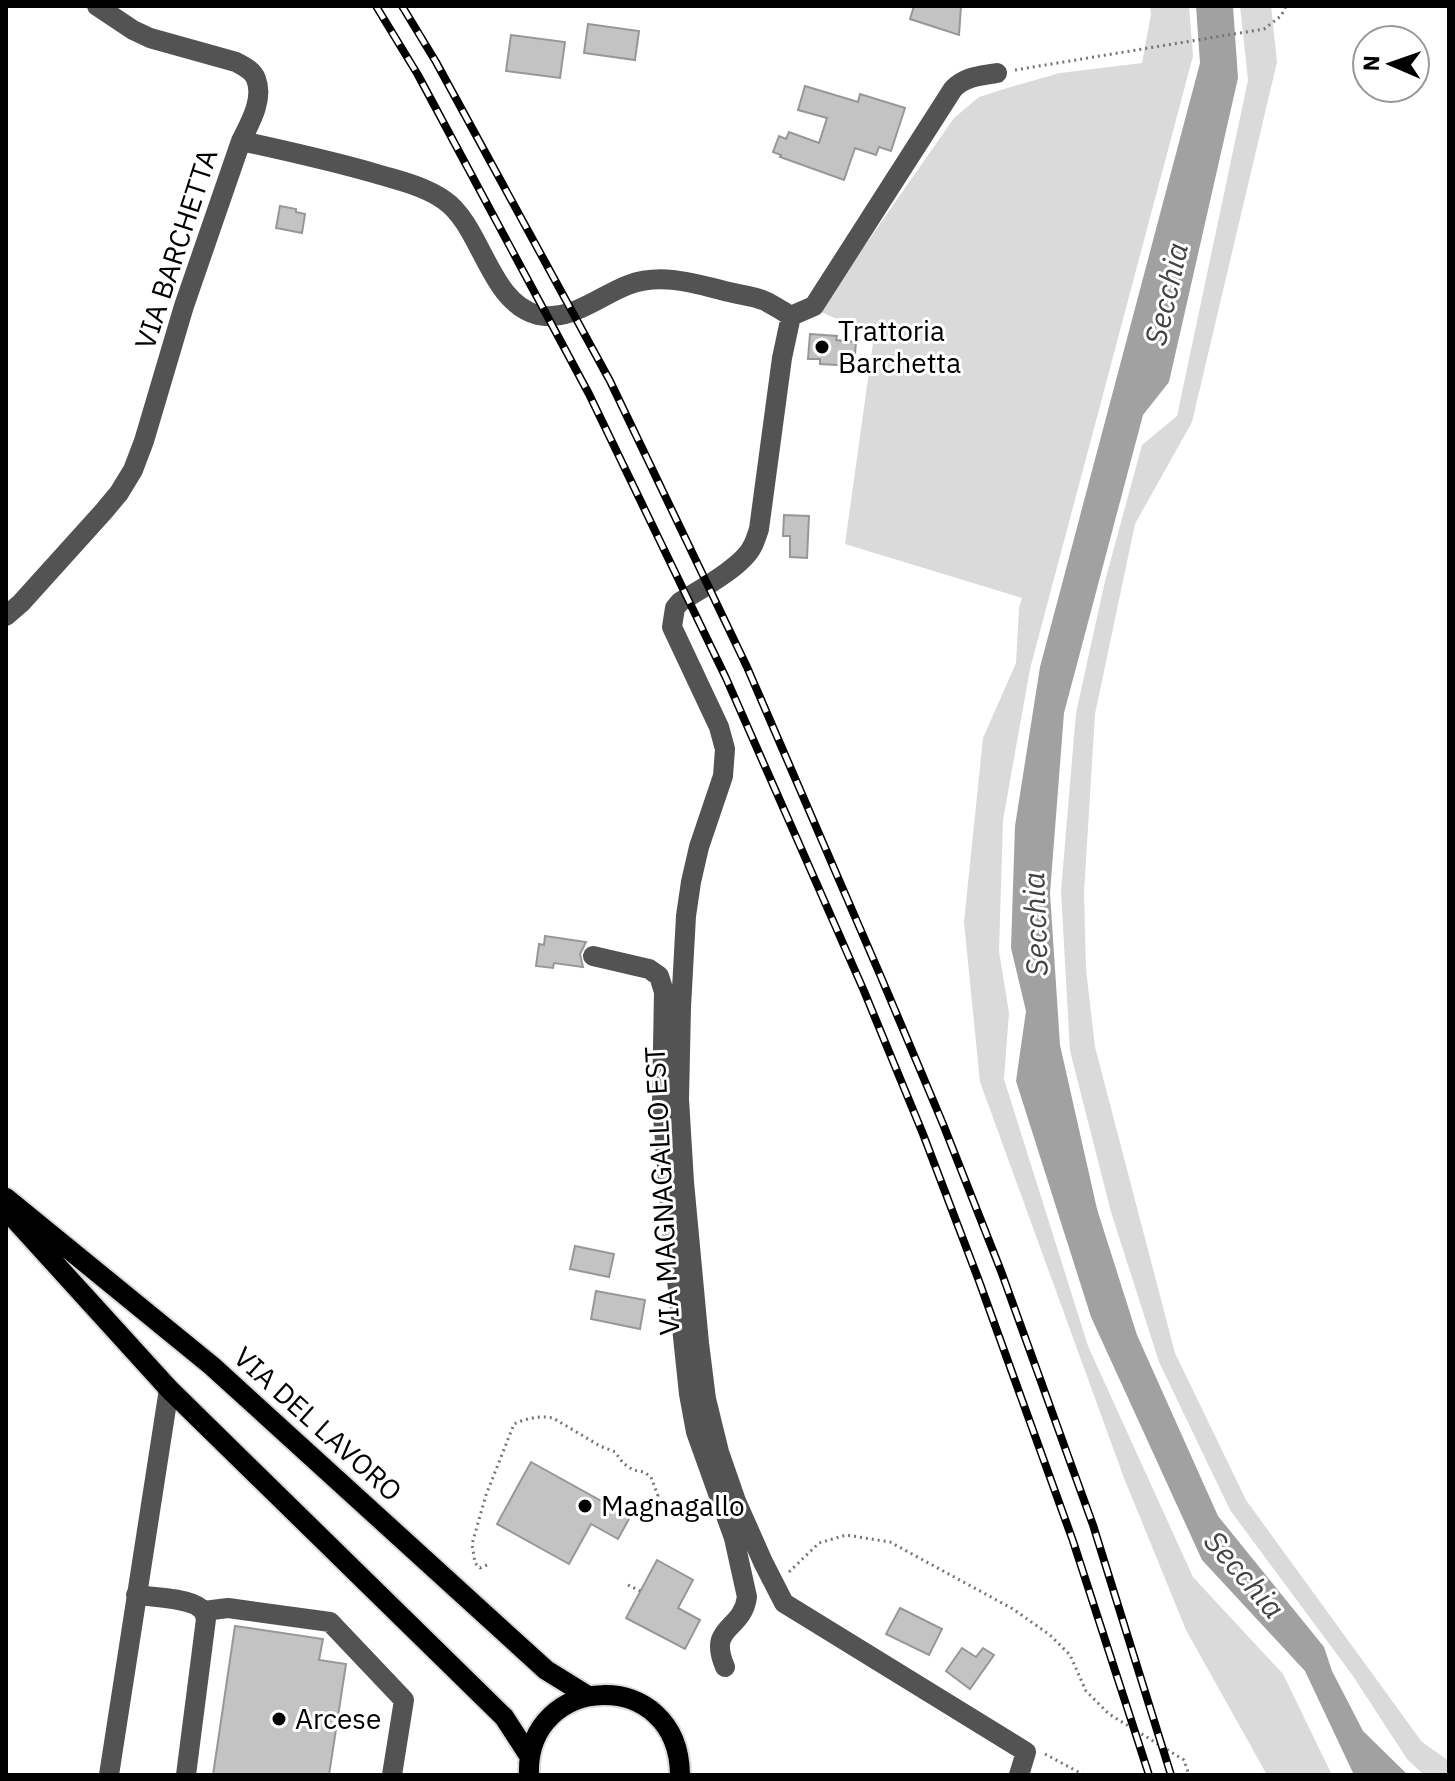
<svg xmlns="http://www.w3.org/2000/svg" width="1455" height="1781" font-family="'IBM Plex Sans',sans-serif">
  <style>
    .green { fill: #dadada }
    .water { fill: #a1a1a1 }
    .building { fill: #c3c3c3; stroke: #979797; stroke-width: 2 }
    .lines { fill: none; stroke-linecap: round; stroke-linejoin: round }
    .major-casing { stroke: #dbdbdb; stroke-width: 24 }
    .path { stroke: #757575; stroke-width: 3; stroke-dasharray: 2 4; stroke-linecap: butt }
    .minor { stroke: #535353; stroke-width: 20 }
    .major { stroke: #000; stroke-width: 20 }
    .rail-casing { stroke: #000; stroke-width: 8 }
    .rail { stroke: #fff; stroke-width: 5; stroke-dasharray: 15; stroke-linecap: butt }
    .poi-dot { fill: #000; stroke: #fff; stroke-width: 3 }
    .labels { text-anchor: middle; stroke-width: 6; stroke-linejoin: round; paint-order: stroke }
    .street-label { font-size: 28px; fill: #000; stroke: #fff }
    .poi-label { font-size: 28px; fill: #000; stroke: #fff; text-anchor: start }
    .water-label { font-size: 30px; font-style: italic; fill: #424242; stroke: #fff }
  </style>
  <rect width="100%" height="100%" fill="#fff"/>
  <!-- green -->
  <path class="green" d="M1150,6H1189L1193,56L1030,669L1003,820L999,951L1009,1013L1004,1079L1088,1346L1193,1577L1283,1674L1332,1775H1267L1186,1630L1124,1478L980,1082L964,922L983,738L1016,663L1019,608L1022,598L845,544L874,336L819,311L954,118L979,97L1014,86L1060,73L1142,63L1151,14Z
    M1240,6H1271L1277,62L1192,422L1135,524L1095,714L1084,892L1086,969L1095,1047L1175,1353L1246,1500L1422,1742L1449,1761V1775H1424L1407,1759L1353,1676L1230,1510L1159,1362L1111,1212L1070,1051L1061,891L1076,713L1105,581L1142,445L1177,416L1248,80Z"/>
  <!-- water -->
  <path class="water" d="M1196,6H1233L1238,78L1169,382L1143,415L1064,713L1050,893L1060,1045L1097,1209L1137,1335L1218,1516L1324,1647L1332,1671L1363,1731L1408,1775H1354L1305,1671L1202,1560L1091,1317L1016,1081L1026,1011L1011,948L1015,826L1040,667L1200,63Z"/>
  <!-- building -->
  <path class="building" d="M914,6H961L959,35L910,19Z
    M588,24L639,31L635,60L584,53Z
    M511,35L565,42L560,78L506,71Z
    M805,86L858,102L860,94L905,108L891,151L879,147L876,155L855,148L844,180L780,157L781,155L773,152L779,136L786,139L789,132L819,143L827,118L798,110Z
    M280,206L296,209V212L305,214L302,233L276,228Z
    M810,334L837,336L836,340L856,342L854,366L820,364V359H808Z
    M784,515L809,516L807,558L790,557V536H783Z
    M545,936L586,942L580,954L583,967L554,963L553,968L536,966L539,944L544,945Z
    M575,1246L614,1254L609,1277L570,1269Z
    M596,1291L645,1300L640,1329L591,1319Z
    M531,1462L630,1517L618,1539L591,1524L569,1564L497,1524Z
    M657,1560L693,1580L678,1608L700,1620L685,1649L626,1618Z
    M900,1608L942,1629L929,1655L886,1634Z
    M235,1626L323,1639L319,1660L346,1664L329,1775H213Z
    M962,1648L976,1657L983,1648L994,1655L970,1689L946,1671Z"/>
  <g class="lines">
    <defs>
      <path id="major" d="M6,1198L212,1366L546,1670L588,1696
        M9,1213L169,1389L504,1717L530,1757
        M529,1775C525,1672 679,1665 680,1775"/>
    </defs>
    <!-- major casing -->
    <use href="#major" class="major-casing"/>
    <!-- path -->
    <path class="path" d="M1015,70L1264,29L1281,16L1286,6
      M487,1565L480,1568L475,1563L472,1544L486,1495L514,1424C525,1419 540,1415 553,1418L600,1446L615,1452L623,1463L633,1470L644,1472L651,1477L658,1496L652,1503L638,1514
      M789,1572L819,1543L846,1535L890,1542L1013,1609L1050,1635L1070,1655L1086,1691L1109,1714L1184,1760L1189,1775
      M628,1585L640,1591
      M1045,1754L1084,1775"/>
    <!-- minor -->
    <path class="minor" d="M97,6L133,30L150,38L236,62C243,66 253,70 256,79C264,99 250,123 241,141
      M997,73C981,76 965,76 953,89L814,306L791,316L782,358L759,529C757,535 755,542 752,547C742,567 699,590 680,602L675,608L672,627L719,727L725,749L723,776L699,847L691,882L686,916L681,1007L679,1099L684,1182L699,1343L706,1399L719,1452L736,1501L763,1562L784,1603L1026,1752L1019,1775
      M6,616L21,603L104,511L119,493L133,470L144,441L184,306L241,141C287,151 332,161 377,174C400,181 424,186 444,200C482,226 489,303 538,315C571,322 599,296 628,285C662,272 696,284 729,292C741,295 754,296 765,301C774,305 782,311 791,316
      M593,956L649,969L659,976L664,992L662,1103L672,1232L689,1394L696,1432L734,1538L747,1597C742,1632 707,1625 725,1667
      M136,1595C152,1597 188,1598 200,1608C205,1612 204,1613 206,1619L186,1775
      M204,1611L228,1608L330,1622L404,1700L392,1775
      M109,1775L169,1389"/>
    <!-- major -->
    <use href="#major" class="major"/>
    <defs>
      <path id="rail" d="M376,6L418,75L589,394L726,678L864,991L923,1134L979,1281L1073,1541L1149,1775
        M402,6L436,62L610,381L747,667L881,977L943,1124L1001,1271L1093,1525L1171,1775"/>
    </defs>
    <!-- rail casing -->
    <use href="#rail" class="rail-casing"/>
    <!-- rail -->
    <use href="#rail" class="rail"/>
  </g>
  <!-- markers -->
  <g class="poi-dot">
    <circle cx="822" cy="347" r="8"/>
    <circle cx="585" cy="1506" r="8"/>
    <circle cx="279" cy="1719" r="8"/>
  </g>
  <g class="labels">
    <!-- street labels -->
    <g class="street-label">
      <text transform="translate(176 249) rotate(-72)" y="10">VIA BARCHETTA</text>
      <text transform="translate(662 1191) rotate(-93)" y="10">VIA MAGNAGALLO EST</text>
      <text transform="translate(318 1424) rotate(42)" y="10">VIA DEL LAVORO</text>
    </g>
    <!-- poi labels -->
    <g class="poi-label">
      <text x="838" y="341">Trattoria<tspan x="838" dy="32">Barchetta</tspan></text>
      <text x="601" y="1516">Magnagallo</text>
      <text x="295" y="1729">Arcese</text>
    </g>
    <!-- water labels -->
    <g class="water-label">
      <text transform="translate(1167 294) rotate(-77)" y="10">Secchia</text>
      <text transform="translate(1036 924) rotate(-92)" y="10">Secchia</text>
      <text transform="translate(1244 1575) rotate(49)" y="10">Secchia</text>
    </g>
  </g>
  <!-- border -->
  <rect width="1455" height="1781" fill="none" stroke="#000000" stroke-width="16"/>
  <!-- north arrow -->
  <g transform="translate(1391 64) rotate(272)"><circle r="38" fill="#ffffff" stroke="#999999" stroke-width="2"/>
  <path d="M0-6L14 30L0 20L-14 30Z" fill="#000000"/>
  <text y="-12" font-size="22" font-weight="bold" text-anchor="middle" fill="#000000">N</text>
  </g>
</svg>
